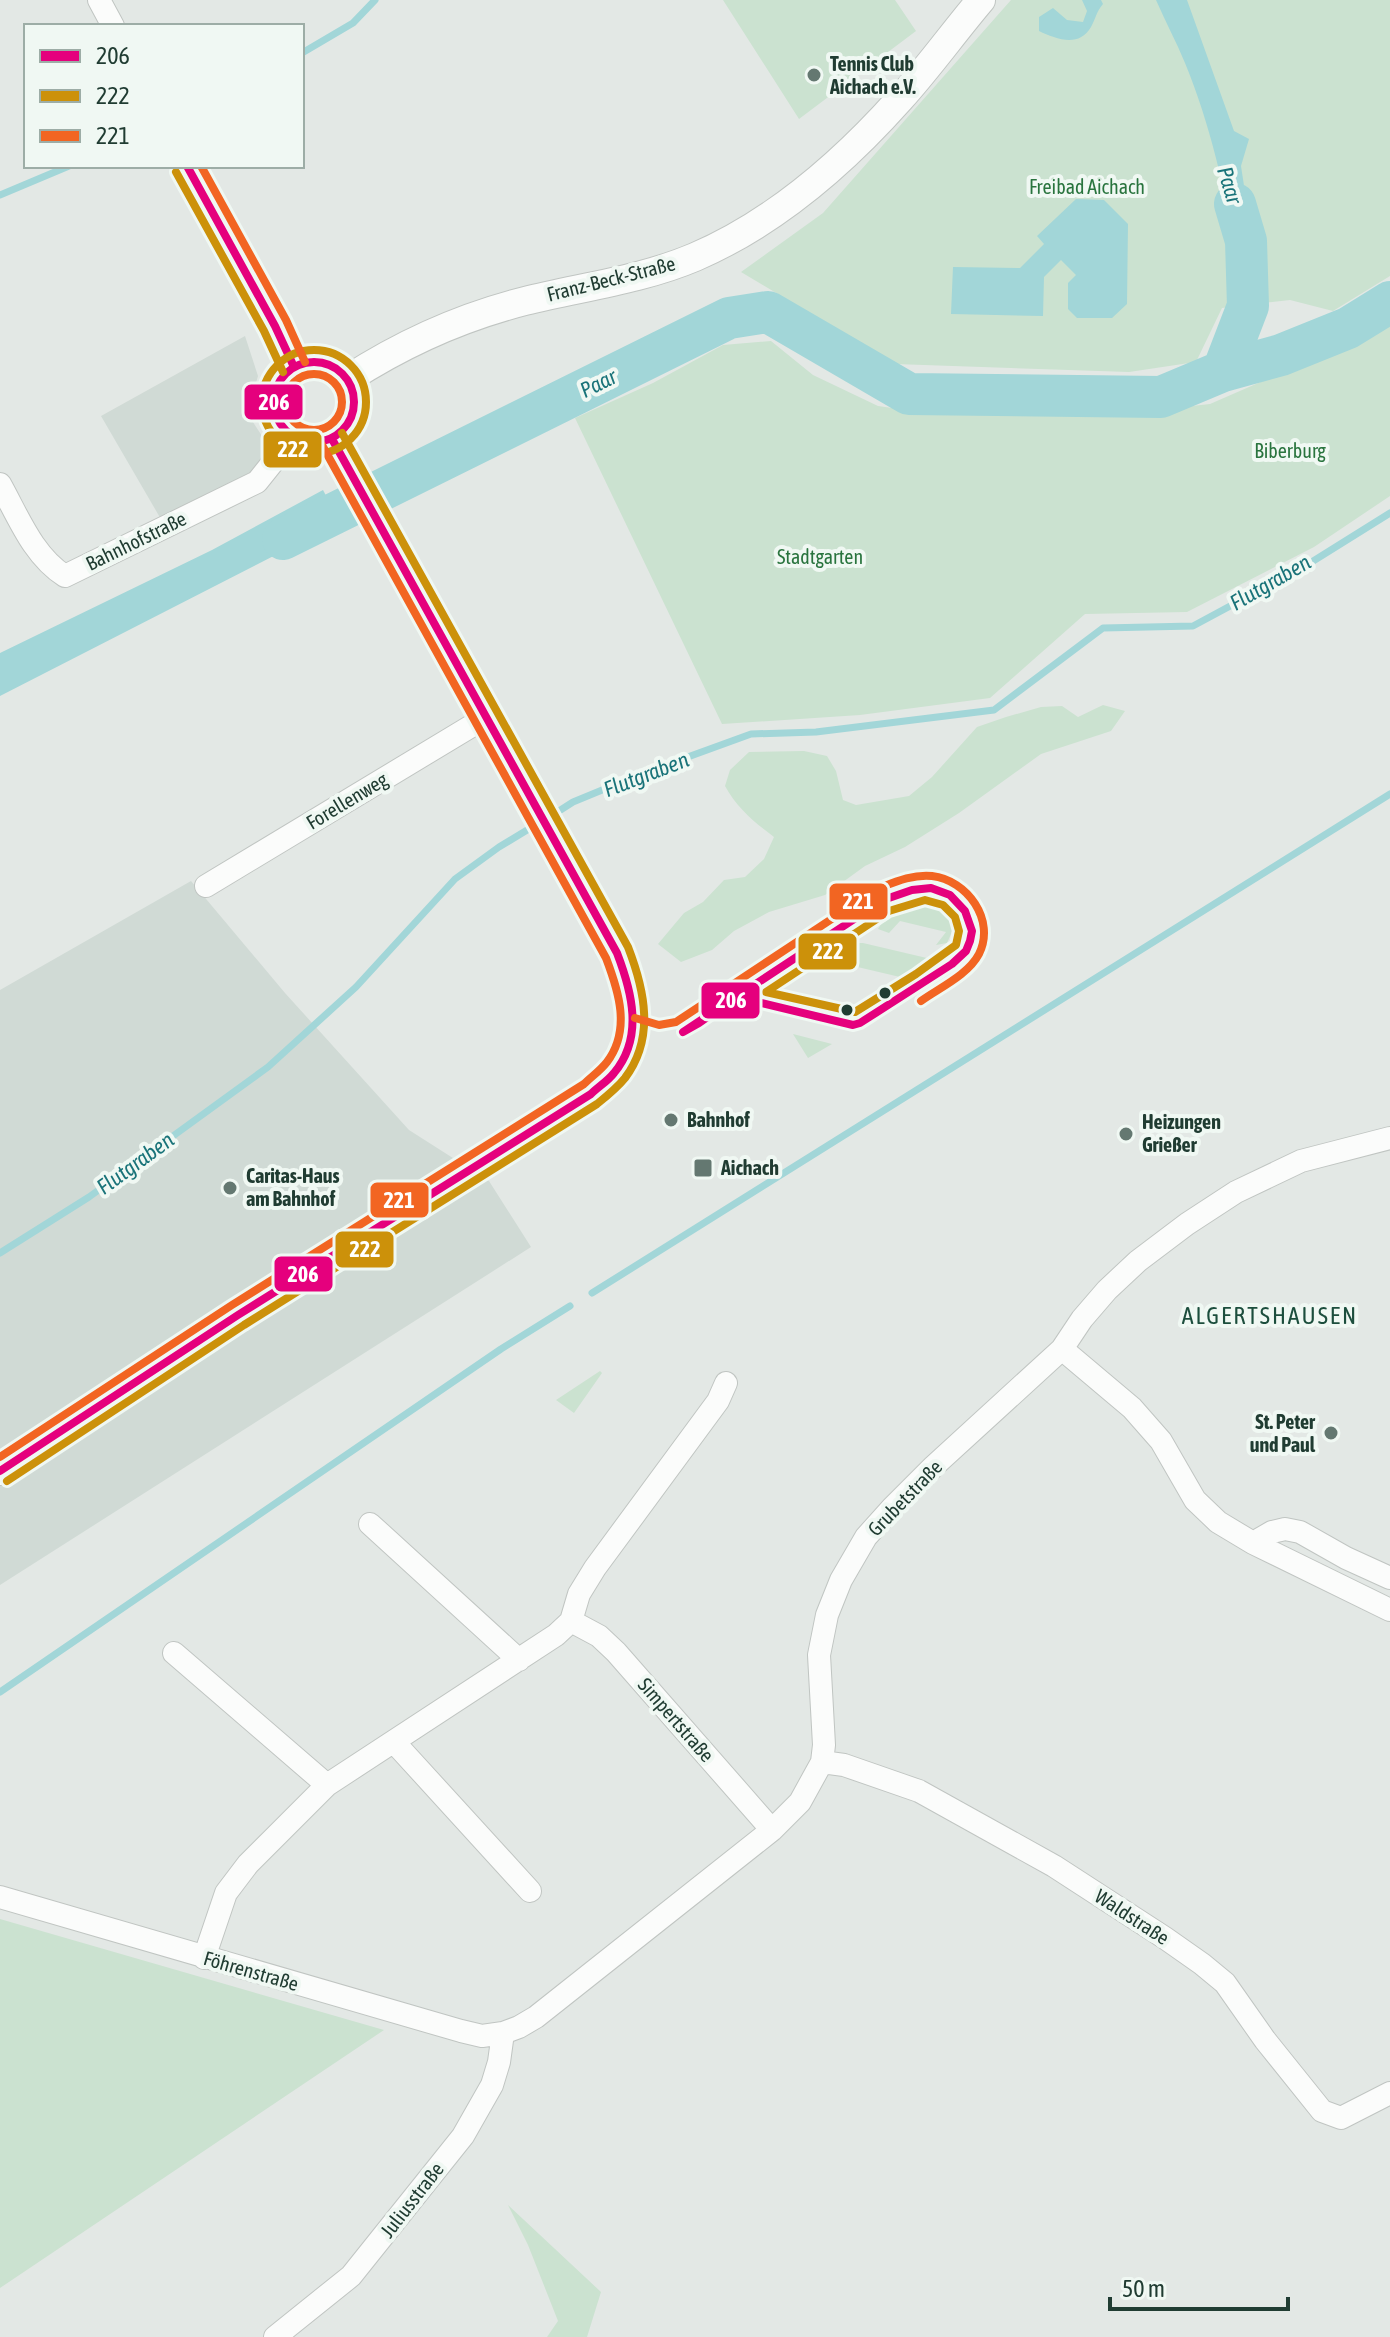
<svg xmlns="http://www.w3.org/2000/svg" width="1390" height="2337" font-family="'Asap Condensed',sans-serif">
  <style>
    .built { fill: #d0dad5 }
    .green { fill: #cbe2d0 }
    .water { fill: #a2d6d8 }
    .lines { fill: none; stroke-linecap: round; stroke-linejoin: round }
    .stream { stroke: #a2d6d8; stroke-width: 7 }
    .river { stroke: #a2d6d8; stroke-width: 42 }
    .minor-casing { stroke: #c0c5c2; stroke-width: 24 }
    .tertiary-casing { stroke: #c0c5c2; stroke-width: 30 }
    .minor { stroke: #fbfcfb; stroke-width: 22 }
    .tertiary { stroke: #fbfcfb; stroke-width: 28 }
    .bus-1-casing { stroke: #f0f8f3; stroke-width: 14 }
    .bus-2-casing { stroke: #f0f8f3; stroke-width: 14 }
    .bus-3-casing { stroke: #f0f8f3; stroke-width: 14 }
    .bus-1 { stroke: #e5007d; stroke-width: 8 }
    .bus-2 { stroke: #cc910a; stroke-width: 8 }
    .bus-3 { stroke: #f26522; stroke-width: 8 }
    .poi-dot { fill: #647871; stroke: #f0f8f3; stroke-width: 3 }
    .bus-dot { fill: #203c32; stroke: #f0f8f3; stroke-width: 3 }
    .labels { text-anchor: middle; stroke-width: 8; stroke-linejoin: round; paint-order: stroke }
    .poi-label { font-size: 20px; font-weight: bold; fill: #203c32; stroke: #f0f8f3; text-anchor: start }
    .park-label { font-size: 20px; fill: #29743e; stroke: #f0f8f3 }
    .street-label { font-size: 20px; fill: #203c32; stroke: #f0f8f3 }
    .water-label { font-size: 22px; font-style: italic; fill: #197379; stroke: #f0f8f3 }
    .quarter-label { font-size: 24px; letter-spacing: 2px; fill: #1c4e3d; stroke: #f0f8f3 }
    .line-badge { stroke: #f0f8f3; stroke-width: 3 }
    .badge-label { font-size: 22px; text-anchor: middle; font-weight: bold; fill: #fff }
  </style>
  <rect width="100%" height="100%" fill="#e3e8e5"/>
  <!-- built -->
  <path class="built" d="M245,336L258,376L247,413L270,448L251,476L162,521L101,416Z
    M191,881L285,993L409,1130L489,1181L531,1247L0,1585V990Z"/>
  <!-- green -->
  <path class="green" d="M723,0H895L916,31L799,119Z
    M1011,0H1390V276L1333,311L1290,300L1222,308L1196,362L1129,372L895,364L741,272L823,213Z
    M1390,320V496L1314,547L1187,612L1085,614L990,698L860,715L722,724L575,418L653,383L723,345L771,341L813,375L878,406L935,414L1025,416L1138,412L1210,404L1288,370Z
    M1103,705L1125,711L1111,731L1041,754L959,813L905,847L865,866L825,895L769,912L734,931L712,950L681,962L658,944L684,913L703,902L724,880L745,877L764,859L774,837C754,822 737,808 725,786L730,770L749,752L804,751L827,756L836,771L843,800L856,805L909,796L932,777L977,727L1006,717L1041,707L1062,706L1078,717Z
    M934,902C952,915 958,922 947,943L936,945L946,932L900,921L889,933L878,929C889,909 913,904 934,902Z
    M849,943H863L931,959L933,962L931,964L911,976L900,977L849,965L835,955L833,950Z
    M793,1034L832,1044L808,1058Z
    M600,1371L602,1373L574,1413L556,1400Z
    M0,1919L384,2030L0,2288Z
    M508,2205L601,2292L587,2337H547L558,2321L528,2245Z"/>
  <!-- water -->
  <path class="water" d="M1082,0H1101L1103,4C1096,12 1096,18 1091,27C1079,48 1056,39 1039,31V17L1053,8L1067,20L1083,22L1087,11Z
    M1156,0H1187L1234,131L1249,139L1241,166L1255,258L1238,262C1226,195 1211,126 1185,63C1176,41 1165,21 1156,0Z
    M1076,199L1104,200L1128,224L1127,304L1112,318H1077L1068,309V283L1076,275L1061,260L1044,277L1043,316L951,314L953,267L1020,268L1044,244L1037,236Z
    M323,490L340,522L0,696V653L212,550Z"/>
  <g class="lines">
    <!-- stream -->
    <path class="stream" d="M302,53L353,23L375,0
      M0,195L69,166
      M548,818L573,802L641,774L751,734L816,732L994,710L1103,628L1193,626L1310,563L1390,513
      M0,1253L89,1197L268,1067L356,987L455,879L499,847L537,824
      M592,1293L1390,794
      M0,1692L501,1349L570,1306"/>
    <!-- river -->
    <path class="river" d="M1223,371L1281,355L1348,328L1390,302
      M283,539L729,318L768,312L909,394L1161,397L1223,371L1248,306L1246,241L1235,204"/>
    <defs>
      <path id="minor" d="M99,0L113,26
        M187,166L275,326L294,367
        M0,484C18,516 33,556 65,576L257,482L293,437
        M206,886L488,716
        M1062,1349L1132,1408L1161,1441L1195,1500L1218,1522L1253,1543L1390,1610
        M370,1524L519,1660
        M1253,1543L1272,1532L1285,1529L1300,1532L1346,1558L1390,1578
        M571,1621L579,1594L595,1568L718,1401L726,1383
        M174,1653L327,1785
        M394,1742L530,1891
        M822,1762L844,1765L919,1791L1054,1866L1165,1938L1202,1964L1225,1983L1265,2040L1322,2111L1341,2118L1390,2093
        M0,1897L461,2031L482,2036L503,2033L519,2027L536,2017L772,1830L800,1802L822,1762L824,1745L819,1655L827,1615L841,1580L866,1537L892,1508L934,1466L1062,1349L1082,1319L1107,1290L1138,1261L1187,1224L1236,1192L1301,1161L1390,1138
        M204,1958L226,1893L248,1864L327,1785L556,1635L571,1621L599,1636L616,1652L772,1830
        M275,2337L351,2276L463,2136L492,2085L499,2062L503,2033"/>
      <path id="tertiary" d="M274 402a40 40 0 1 1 80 0a40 40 0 1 1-80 0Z
        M348,379C402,344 462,317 525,301C581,287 641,280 695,257C774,223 843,163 900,99C929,67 953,33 981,0
        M0,1471L238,1315L591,1094C598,1087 607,1080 614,1073C645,1034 633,994 617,953L468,681L332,439"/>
    </defs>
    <!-- minor casing -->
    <use href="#minor" class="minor-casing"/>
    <!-- tertiary casing -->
    <use href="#tertiary" class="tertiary-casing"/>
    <!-- minor -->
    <use href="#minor" class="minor"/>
    <!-- tertiary -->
    <use href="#tertiary" class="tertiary"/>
    <defs>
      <path id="bus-1" d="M187,166L275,326L294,367
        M274 402a40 40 0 1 1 80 0a40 40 0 1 1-80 0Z
        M931,888L950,895L965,911L972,931L970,941L966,951L952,964L860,1023L853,1025L736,997L699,1023L683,1032L883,900L912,890Z
        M0,1471L238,1315L591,1094C598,1087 608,1081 614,1073C644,1037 632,992 617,953L332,439"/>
      <path id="bus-2" d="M176,172L264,331L283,372
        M262 402a52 52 0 1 1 104 0a52 52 0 1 1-104 0Z
        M925,900L943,905L955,917L959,931L956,945L916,974L855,1012L766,992L889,911Z
        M7,1481L244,1325L597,1104C607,1096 617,1088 625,1078C655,1038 645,991 628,947L342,433"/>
      <path id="bus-3" d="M201,166L286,320L305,362
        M286 402a28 28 0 1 1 56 0a28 28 0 1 1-56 0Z
        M635,1018L659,1025L676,1022L877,889C895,882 913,874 932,876C967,880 996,920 979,954C968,975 939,988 921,1001
        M0,1457L232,1305L584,1084C591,1077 600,1071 607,1062C631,1030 619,992 606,958L322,445"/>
    </defs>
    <!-- bus-1 casing -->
    <use href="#bus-1" class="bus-1-casing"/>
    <!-- bus-2 casing -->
    <use href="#bus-2" class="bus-2-casing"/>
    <!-- bus-3 casing -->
    <use href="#bus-3" class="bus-3-casing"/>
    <!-- bus-1 -->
    <use href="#bus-1" class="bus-1"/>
    <!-- bus-2 -->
    <use href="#bus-2" class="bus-2"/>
    <!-- bus-3 -->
    <use href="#bus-3" class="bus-3"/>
  </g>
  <!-- markers -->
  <g class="poi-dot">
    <circle cx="814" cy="75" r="8"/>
    <circle cx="671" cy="1120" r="8"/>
    <circle cx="1126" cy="1134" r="8"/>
    <rect x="693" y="1158" width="20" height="20" rx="4"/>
    <circle cx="230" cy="1188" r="8"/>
    <circle cx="1331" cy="1433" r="8"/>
  </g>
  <g class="bus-dot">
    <circle cx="885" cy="993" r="7"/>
    <circle cx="847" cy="1010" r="7"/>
  </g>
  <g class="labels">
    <!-- poi labels -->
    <g class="poi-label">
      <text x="830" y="71">Tennis Club<tspan x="830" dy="23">Aichach e.V.</tspan></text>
      <text x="687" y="1127">Bahnhof</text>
      <text x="1142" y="1129">Heizungen<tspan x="1142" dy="23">Grießer</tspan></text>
      <text x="721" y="1175">Aichach</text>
      <text x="246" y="1183">Caritas-Haus<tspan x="246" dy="23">am Bahnhof</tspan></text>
      <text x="1315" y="1429" text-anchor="end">St. Peter<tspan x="1315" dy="23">und Paul</tspan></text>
    </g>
    <!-- park labels -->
    <g class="park-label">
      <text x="1087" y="194">Freibad Aichach</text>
      <text x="1290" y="458">Biberburg</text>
      <text x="820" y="564">Stadtgarten</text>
    </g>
    <!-- street labels -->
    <g class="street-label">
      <text transform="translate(611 279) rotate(-14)" y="7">Franz-Beck-Straße</text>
      <text transform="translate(136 541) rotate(-26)" y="7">Bahnhofstraße</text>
      <text transform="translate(347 801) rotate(-31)" y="7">Forellenweg</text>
      <text transform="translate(905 1498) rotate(-46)" y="7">Grubetstraße</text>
      <text transform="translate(676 1720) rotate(49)" y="7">Simpertstraße</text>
      <text transform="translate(1132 1917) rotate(33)" y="7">Waldstraße</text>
      <text transform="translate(251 1971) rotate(16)" y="7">Föhrenstraße</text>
      <text transform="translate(412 2200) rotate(-52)" y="7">Juliusstraße</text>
    </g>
    <!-- water labels -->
    <g class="water-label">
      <text transform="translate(1230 185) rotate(73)" y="8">Paar</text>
      <text transform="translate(598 383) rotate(-26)" y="8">Paar</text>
      <text transform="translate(1270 582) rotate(-30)" y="8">Flutgraben</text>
      <text transform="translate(646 774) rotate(-21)" y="8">Flutgraben</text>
      <text transform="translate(135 1163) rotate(-36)" y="8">Flutgraben</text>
    </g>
    <!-- quarter labels -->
    <g class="quarter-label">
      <text x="1270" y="1324">ALGERTSHAUSEN</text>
    </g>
  </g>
  <g class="line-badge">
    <rect x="243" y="383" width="61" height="38" rx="8" fill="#e5007d"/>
    <rect x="262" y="430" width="61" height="39" rx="8" fill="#cc910a"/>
    <rect x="828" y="882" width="61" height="39" rx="8" fill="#f26522"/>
    <rect x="797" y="932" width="61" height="39" rx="8" fill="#cc910a"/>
    <rect x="700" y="981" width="61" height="39" rx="8" fill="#e5007d"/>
    <rect x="369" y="1181" width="61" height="38" rx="8" fill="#f26522"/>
    <rect x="334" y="1230" width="61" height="39" rx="8" fill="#cc910a"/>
    <rect x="273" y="1255" width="61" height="38" rx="8" fill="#e5007d"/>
  </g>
  <g class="badge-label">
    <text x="274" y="410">206</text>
    <text x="293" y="457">222</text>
    <text x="858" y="909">221</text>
    <text x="828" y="959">222</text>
    <text x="731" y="1008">206</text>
    <text x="399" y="1208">221</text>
    <text x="365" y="1257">222</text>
    <text x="303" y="1282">206</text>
  </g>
  <!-- legend -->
  <rect x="24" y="24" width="280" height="144" fill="#f0f8f3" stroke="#9dada6" stroke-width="2"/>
  <rect x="40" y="50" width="40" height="12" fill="#e5007d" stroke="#9dada6" stroke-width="2"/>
  <text x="96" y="64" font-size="24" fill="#203c32">206</text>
  <rect x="40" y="90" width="40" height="12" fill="#cc910a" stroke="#9dada6" stroke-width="2"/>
  <text x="96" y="104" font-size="24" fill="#203c32">222</text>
  <rect x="40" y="130" width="40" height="12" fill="#f26522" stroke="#9dada6" stroke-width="2"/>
  <text x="96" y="144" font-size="24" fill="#203c32">221</text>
  <!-- scale -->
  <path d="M1110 2297v12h178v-12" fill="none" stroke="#203c32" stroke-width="4"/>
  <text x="1122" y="2297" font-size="24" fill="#203c32" stroke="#f0f8f3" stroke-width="6" paint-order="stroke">50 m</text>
</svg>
